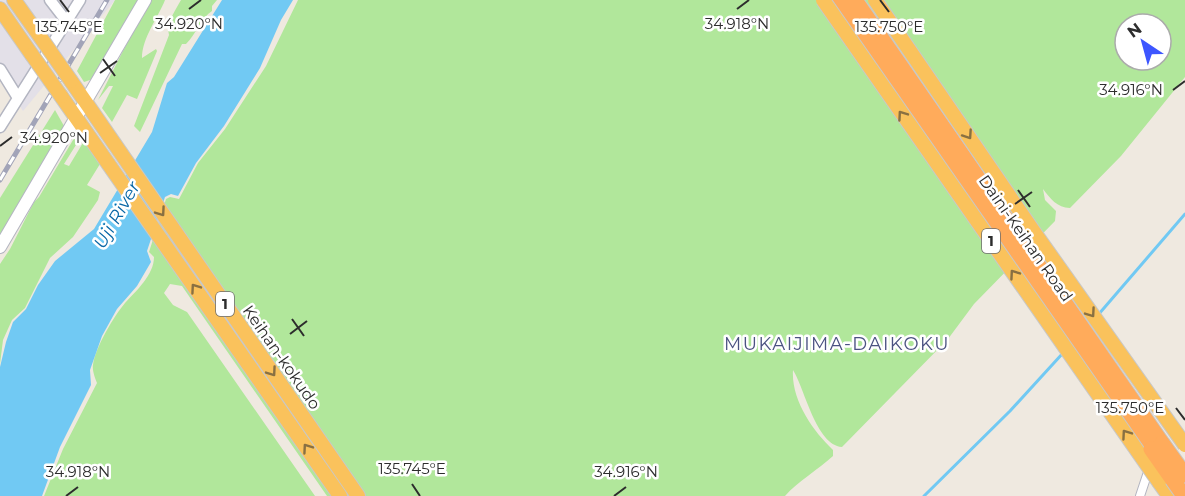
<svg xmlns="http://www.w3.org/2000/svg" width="1185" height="496" font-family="Montserrat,sans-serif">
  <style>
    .industrial { fill: #e3e0e8 }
    .green { fill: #b1e79b; fill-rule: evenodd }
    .water { fill: #71c9f3 }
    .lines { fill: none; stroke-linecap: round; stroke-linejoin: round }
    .stream { stroke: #71c9f3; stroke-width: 3 }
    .minor-casing { stroke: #b3b5c1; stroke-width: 10 }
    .tertiary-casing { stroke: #b3b5c1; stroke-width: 13 }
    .secondary-casing { stroke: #b3b5c1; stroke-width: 14 }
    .trunk-casing { stroke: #c8c8c8; stroke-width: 16 }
    .motorway-casing { stroke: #c8c8c8; stroke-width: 17 }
    .minor { stroke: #fff; stroke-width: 8 }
    .tertiary { stroke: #fff; stroke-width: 10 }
    .secondary { stroke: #fff; stroke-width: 12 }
    .trunk { stroke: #fac25c; stroke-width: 14 }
    .motorway { stroke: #ffab5b; stroke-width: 15 }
    .rail-casing { stroke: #a2a4b8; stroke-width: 5 }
    .rail { stroke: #fff; stroke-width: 3; stroke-dasharray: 9; stroke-linecap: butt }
    .trunk-bridge-casing { stroke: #c8c8c8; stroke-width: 16; stroke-linecap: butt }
    .motorway-bridge-casing { stroke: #c8c8c8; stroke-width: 17; stroke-linecap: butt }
    .trunk-bridge { stroke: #fac25c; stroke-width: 14 }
    .motorway-bridge { stroke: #ffab5b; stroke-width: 15 }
    .oneway { stroke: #897042 }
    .ticks { fill: none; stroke: #2d2d2d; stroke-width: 2 }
    .labels { text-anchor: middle; stroke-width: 5; stroke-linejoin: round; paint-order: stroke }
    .shield { fill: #fff; stroke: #6c6c6c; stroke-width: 1.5 }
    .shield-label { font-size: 15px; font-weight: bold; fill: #2d2d2d }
    .street-label { font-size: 16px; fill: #2d2d2d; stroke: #fff }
    .water-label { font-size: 18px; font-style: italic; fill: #0967a6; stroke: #fff }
    .neighbourhood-label { font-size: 18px; letter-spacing: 1.5px; fill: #4b5281; stroke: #fff }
    .ticks-label { font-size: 15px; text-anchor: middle; fill: #2d2d2d; stroke: #fff; stroke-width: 5; stroke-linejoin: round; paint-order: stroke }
  </style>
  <rect width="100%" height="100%" fill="#efe9e0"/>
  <!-- industrial -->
  <path class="industrial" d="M0,0H115L23,111L0,75Z"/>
  <!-- green -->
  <path class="green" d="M115,0H141L93,79L84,82L77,71Z
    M149,0H165C158,18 142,38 142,58L156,49L157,51L137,99L127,95L112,122L102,108L113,86H109L98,100Z
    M181,0H217L212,6V11C202,17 196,34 186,44H182L140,132L134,126L169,35C166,23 175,11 181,0Z
    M298,0H1185V77L1121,156L1070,208C1057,208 1050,198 1043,189L1045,200L1056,211L1055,221L974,304L948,339L842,447C816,445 805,389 793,370C791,400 813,431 833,450V456C818,470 798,481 785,496H327L182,286L170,284L164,293L173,305L187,312L315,496H44L63,449L97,383C95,378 92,370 93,365C95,348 114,316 125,303C136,291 154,275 154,257L149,252L166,199L170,197L179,199L198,163L225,129L266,66ZM1125,24H1161V60H1125Z
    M55,110L64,126L0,239V198Z
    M76,135L78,138L79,135L81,137L64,164L69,166L84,141L100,164L87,185L100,192L98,200L73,237L50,258L25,308L12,320L3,340L0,364V264L10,249L34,202L39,197Z"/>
  <!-- water -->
  <path class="water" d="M222,0H293L281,20L260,68L224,126L196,163L178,196L171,194L165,197L147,251L151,262L137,286L117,309L102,336L90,370L91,385L60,447L42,496H0V367L6,342L13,322L26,309L38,285L55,261L94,229L152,132L167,83L174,77Z"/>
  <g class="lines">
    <!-- stream -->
    <path class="stream" d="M1098,315L1185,214
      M924,496L1010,411L1063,353"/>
    <defs>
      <path id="minor" d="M1140,496L1147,475L1154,467"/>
      <path id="tertiary" d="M50,0L67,22
        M0,69L18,98
        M0,127L80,0"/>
      <path id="secondary" d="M0,247L145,0"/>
      <path id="trunk" d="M14,0L41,38
        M0,9L32,55
        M71,81L358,496
        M61,96L340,496
        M1159,482L1169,496"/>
      <path id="motorway" d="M840,0L1151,449
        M855,0L1162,443"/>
    </defs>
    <!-- minor casing -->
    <use href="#minor" class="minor-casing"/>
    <!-- tertiary casing -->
    <use href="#tertiary" class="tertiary-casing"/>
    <!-- secondary casing -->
    <use href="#secondary" class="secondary-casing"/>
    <!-- trunk casing -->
    <use href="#trunk" class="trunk-casing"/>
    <!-- motorway casing -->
    <use href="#motorway" class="motorway-casing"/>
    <!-- minor -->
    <use href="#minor" class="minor"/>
    <!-- tertiary -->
    <use href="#tertiary" class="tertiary"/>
    <!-- secondary -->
    <use href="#secondary" class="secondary"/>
    <!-- trunk -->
    <use href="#trunk" class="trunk"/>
    <!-- motorway -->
    <use href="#motorway" class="motorway"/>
    <defs>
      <path id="rail" d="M0,180L107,0"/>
    </defs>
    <!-- rail casing -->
    <use href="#rail" class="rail-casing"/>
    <!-- rail -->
    <use href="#rail" class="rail"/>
    <defs>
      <path id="trunk-bridge" d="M823,0L1159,482
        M875,0L1036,235L1185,445
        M41,38L71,81
        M32,55L61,96"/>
      <path id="motorway-bridge" d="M1162,443L1185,475
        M1151,449L1184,496"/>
    </defs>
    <!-- trunk-bridge casing -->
    <use href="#trunk-bridge" class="trunk-bridge-casing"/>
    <!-- motorway-bridge casing -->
    <use href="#motorway-bridge" class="motorway-bridge-casing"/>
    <!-- trunk-bridge -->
    <use href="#trunk-bridge" class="trunk-bridge"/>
    <!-- motorway-bridge -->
    <use href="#motorway-bridge" class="motorway-bridge"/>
  </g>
  <!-- one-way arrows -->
  <defs><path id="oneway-chevron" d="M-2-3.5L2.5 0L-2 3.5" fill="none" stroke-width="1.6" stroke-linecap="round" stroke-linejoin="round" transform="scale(1.5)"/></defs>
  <g class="oneway">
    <use href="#oneway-chevron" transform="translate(902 115) rotate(-125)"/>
    <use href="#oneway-chevron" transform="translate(968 135) rotate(56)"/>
    <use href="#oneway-chevron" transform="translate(161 212) rotate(55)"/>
    <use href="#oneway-chevron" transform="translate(1014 274) rotate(-125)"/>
    <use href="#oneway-chevron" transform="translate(195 288) rotate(-125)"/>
    <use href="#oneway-chevron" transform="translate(1091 313) rotate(55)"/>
    <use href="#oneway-chevron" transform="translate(272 372) rotate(55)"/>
    <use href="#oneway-chevron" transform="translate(1126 434) rotate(-125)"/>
    <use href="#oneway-chevron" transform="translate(307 448) rotate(-125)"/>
  </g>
  <!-- ticks -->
  <path class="ticks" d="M60,0L69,12M880,0L889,12M189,9L201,0M737,9L749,0M103,59L115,76M100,73L117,61M1173,90L1185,81M0,146L12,137M1018,190L1030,207M1015,204L1032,192M292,319L304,336M290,334L307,321M1176,408L1185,420M412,484L420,496M66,496L78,487M614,496L626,487"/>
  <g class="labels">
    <!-- shield labels -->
    <g class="shield">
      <rect x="982" y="229" width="18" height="24" rx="4.5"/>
      <rect x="216" y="292" width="18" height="24" rx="4.5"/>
    </g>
    <g class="shield-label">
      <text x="991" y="246">1</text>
      <text x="225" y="309">1</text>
    </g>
    <!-- street labels -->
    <g class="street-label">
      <text transform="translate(1026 238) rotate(55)" y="6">Daini-Keihan Road</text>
      <text transform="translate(282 357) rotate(55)" y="6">Keihan-kokudo</text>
    </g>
    <!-- water labels -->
    <g class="water-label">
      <text transform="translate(117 215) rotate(-60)" y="6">Uji River</text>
    </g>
    <!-- neighbourhood labels -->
    <g class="neighbourhood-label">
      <text x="837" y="350">MUKAIJIMA-DAIKOKU</text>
    </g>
  </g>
  <g class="ticks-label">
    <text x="189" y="29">34.920°N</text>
    <text x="737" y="29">34.918°N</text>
    <text x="69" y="32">135.745°E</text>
    <text x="889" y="32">135.750°E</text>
    <text x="1131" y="95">34.916°N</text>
    <text x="54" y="143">34.920°N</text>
    <text x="1130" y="413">135.750°E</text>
    <text x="412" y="474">135.745°E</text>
    <text x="78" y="477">34.918°N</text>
    <text x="626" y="477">34.916°N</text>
  </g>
  <!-- north arrow -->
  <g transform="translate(1143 42) rotate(324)"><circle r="28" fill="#ffffff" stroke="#ababab" stroke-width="1.5"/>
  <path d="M0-4.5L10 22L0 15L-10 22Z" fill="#3d56ff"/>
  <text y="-9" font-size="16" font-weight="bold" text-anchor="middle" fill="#2d2d2d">N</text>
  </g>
</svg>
